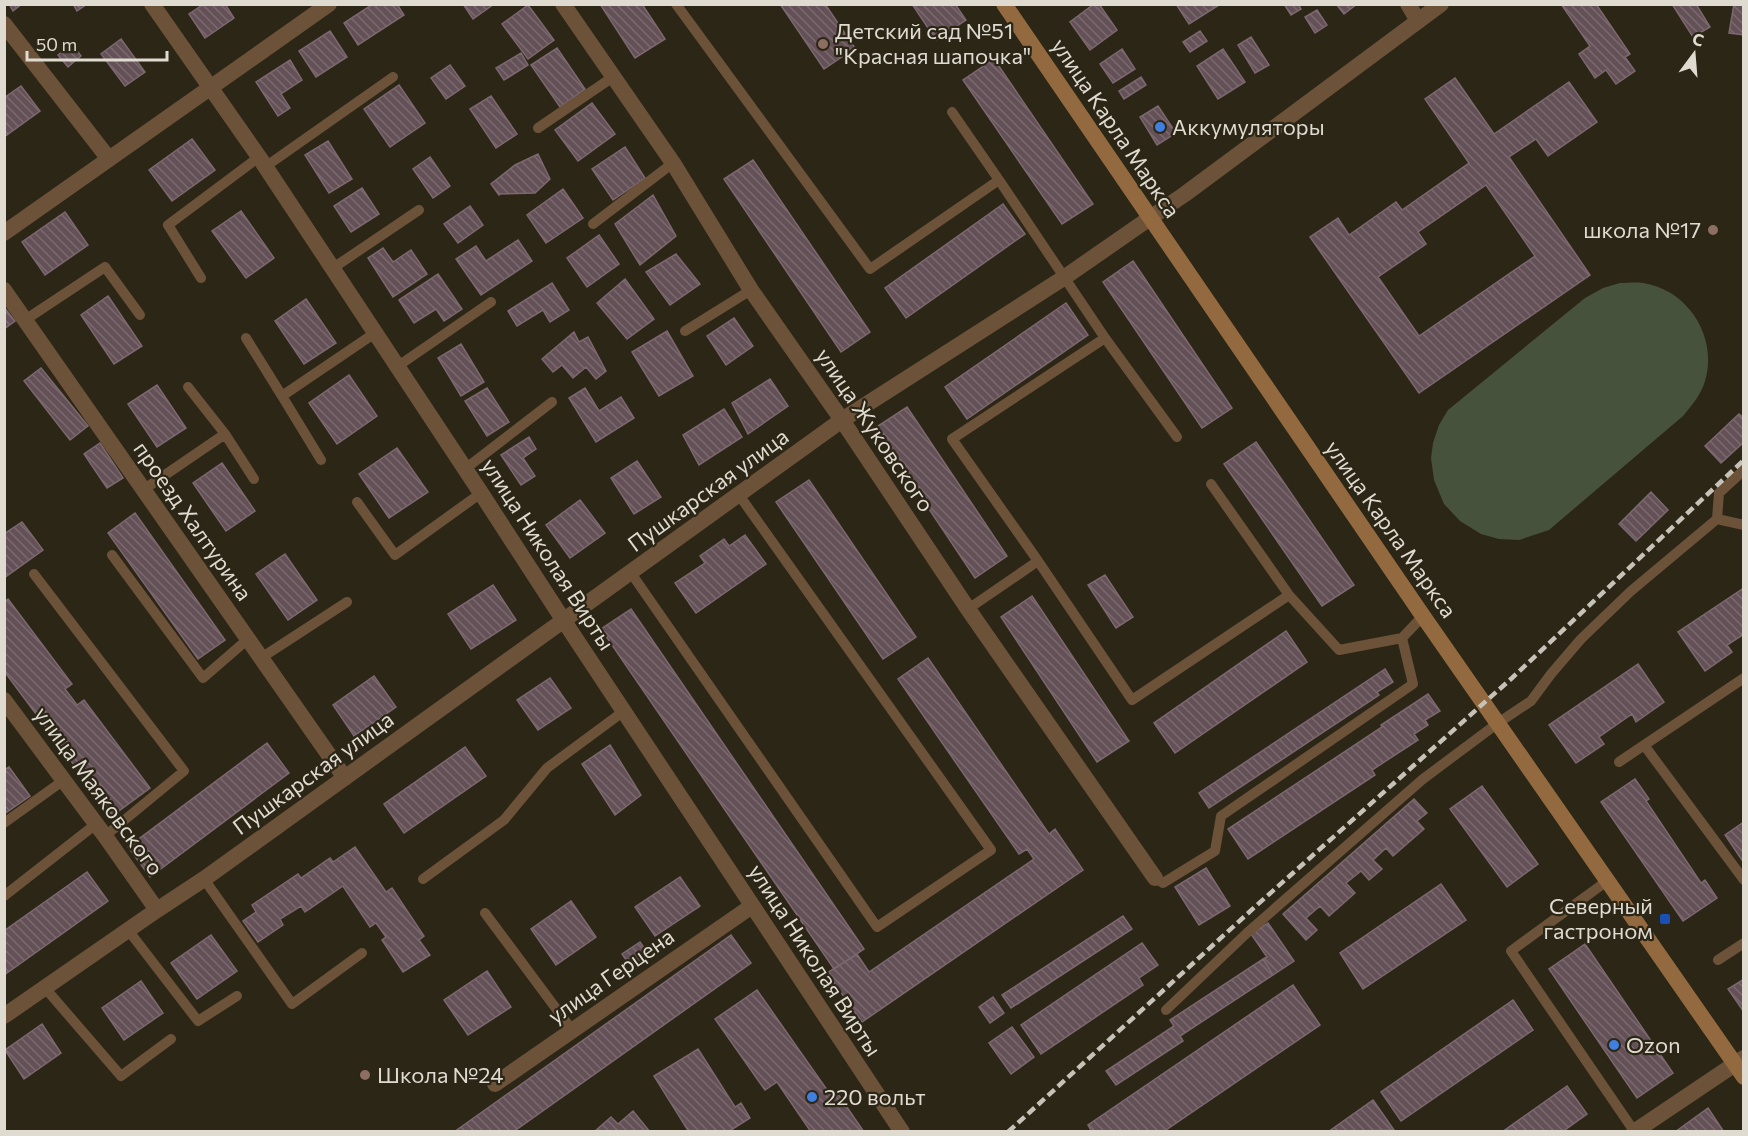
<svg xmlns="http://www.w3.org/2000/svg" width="1748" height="1136" font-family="Commissioner,sans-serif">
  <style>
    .park { fill: #47523c }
    .building { fill: url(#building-back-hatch); stroke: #7c686f; stroke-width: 1.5; fill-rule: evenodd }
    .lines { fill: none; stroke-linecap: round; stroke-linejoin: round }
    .service { stroke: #6c5238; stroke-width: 10 }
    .minor { stroke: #6c5238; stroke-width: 16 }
    .tertiary { stroke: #6c5238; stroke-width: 16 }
    .secondary { stroke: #93693f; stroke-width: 16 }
    .rail { stroke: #c7c2b8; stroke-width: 4.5; stroke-dasharray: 9 4.5; stroke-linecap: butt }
    .education-dot { fill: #8d6e63; stroke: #2c2616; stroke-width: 2 }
    .shop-dot { fill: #3f7fe0; stroke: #2c2616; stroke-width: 2 }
    .transit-dot { fill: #1a4fb4; stroke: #2c2616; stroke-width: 2 }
    .labels { text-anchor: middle; stroke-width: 4.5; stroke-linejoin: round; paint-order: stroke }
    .poi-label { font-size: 22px; fill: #dfdbd1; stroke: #2c2616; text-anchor: start }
    .street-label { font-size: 22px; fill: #dfdbd1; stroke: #2c2616 }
  </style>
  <defs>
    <pattern id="building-back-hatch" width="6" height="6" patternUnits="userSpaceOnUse" patternTransform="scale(1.5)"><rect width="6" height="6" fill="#645057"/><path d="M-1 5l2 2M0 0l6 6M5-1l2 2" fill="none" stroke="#7a696e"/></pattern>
  </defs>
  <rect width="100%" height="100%" fill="#2c2616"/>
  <!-- park -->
  <path class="park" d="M1620,283C1627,283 1636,282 1643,283C1689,290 1718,338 1705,381C1701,395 1692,405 1683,416L1549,530L1519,540L1499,539L1481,534L1460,521L1444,504L1434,480L1431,458L1433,443L1439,425L1448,410L1585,298L1603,288Z"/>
  <!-- building -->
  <path class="building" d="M9,4H22L13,11Z
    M73,4H87L77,11Z
    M204,4H225L234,18L205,38L189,14Z
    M373,4H397L404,15L358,45L344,23Z
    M463,4H494L473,19Z
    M600,4H642L665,39L635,58Z
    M780,4H825L855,48L824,69Z
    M912,4H955L966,20L936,40Z
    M1094,4H1099L1117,30L1090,50L1070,22Z
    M1176,4H1219V5L1189,24Z
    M1284,4H1298L1301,9L1291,15Z
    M1336,4H1357L1344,14Z
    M1561,4H1596L1630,54L1625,57L1635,71L1616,84L1606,70L1595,78L1579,54L1590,46Z
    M1672,4H1696L1710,27L1693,37Z
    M1734,4H1744V35L1729,33Z
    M528,5L554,40L528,59L502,24Z
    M1317,10L1327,25L1315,33L1305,17Z
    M330,31L347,57L316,77L299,51Z
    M1200,31L1207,41L1190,52L1183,42Z
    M1251,37L1269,65L1255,73L1238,45Z
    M121,39L145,72L125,86L101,54Z
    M72,44L81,56L68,67L58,55Z
    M557,48L585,89L560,107L531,65Z
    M1122,49L1135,69L1113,83L1100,64Z
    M1223,49L1245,82L1218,99L1197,66Z
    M521,53L528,65L504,80L496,68Z
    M994,59L1093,204L1062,224L963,80Z
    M290,60L302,80L281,94L290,108L278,116L256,82Z
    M450,65L465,86L446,99L431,78Z
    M1141,77L1146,85L1124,99L1119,91Z
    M1455,78L1494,134L1569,82L1597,122L1548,156L1536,139L1509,157L1590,275L1419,393L1310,237L1338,218L1349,235L1396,202L1402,210L1469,163L1425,99ZM1486,185L1535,256L1419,336L1378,277L1426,244L1418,232Z
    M399,85L425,123L390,147L364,109Z
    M21,86L40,111L4,137V98Z
    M491,96L517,134L496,148L470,109Z
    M592,103L615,134L578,161L555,130Z
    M1158,106L1176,133L1157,145L1140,117Z
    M192,139L215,170L172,201L149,170Z
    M328,141L352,179L329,193L305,155Z
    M625,147L645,178L613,200L592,169Z
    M538,154L550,179L535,193L500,194L499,195L491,184L515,165Z
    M430,157L450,186L433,198L413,169Z
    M753,160L870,332L841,352L724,179Z
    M362,188L379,214L351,232L334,206Z
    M563,189L583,218L546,243L527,215Z
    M653,195L676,236L640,265L615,224Z
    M1003,204L1025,234L906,318L885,288Z
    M470,206L483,225L458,243L444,224Z
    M241,211L274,258L246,278L212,231Z
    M65,212L88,245L45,275L22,242Z
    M599,235L619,264L587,287L567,258Z
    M518,240L532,261L481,295L456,259L476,246L486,261Z
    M383,248L393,262L411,250L427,274L393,297L368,258Z
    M676,254L700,284L670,305L646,272Z
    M1133,261L1232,408L1202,428L1103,282Z
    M438,274L462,309L444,321L436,309L414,323L399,300Z
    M625,279L654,319L627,339L597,303Z
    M552,283L569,310L550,322L543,310L517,326L508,311Z
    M108,296L142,346L114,364L81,315Z
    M306,299L336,343L304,364L275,321Z
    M1066,303L1088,335L967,419L945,387Z
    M4,307L15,321L4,329Z
    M734,318L753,346L726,365L707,336Z
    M667,331L693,376L659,396L632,352Z
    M574,332L579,342L588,337L606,371L596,379L586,367L573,378L562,365L553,372L542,359Z
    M461,344L484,382L461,396L438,358Z
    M41,368L88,426L70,440L24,381Z
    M349,375L377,416L337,444L309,403Z
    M770,379L788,406L748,434L732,403Z
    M157,385L186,428L157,447L128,404Z
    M487,388L509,422L487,436L465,401Z
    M585,388L599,411L621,397L634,418L596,442L569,398Z
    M907,407L1007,556L975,578L875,428Z
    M724,409L742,437L699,465L683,435Z
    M1739,414L1744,418V442L1721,463L1705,446Z
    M529,437L536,449L523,458L535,476L521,485L501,455Z
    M1256,442L1354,585L1322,606L1224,464Z
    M100,443L123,478L107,488L84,454Z
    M397,448L428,492L389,518L359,474Z
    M637,461L661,497L634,514L611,478Z
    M222,463L255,511L226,531L193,483Z
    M809,480L916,637L883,659L776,502Z
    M1651,492L1668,510L1636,541L1619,524Z
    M580,500L605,533L570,558L546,525Z
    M135,513L225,640L198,659L108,533Z
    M22,522L43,550L4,578V534Z
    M745,535L766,564L696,613L675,583L705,563L700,556L724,539L729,546Z
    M285,554L317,600L288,620L256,574Z
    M1105,575L1133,617L1116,628L1088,585Z
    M493,585L516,620L471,649L448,614Z
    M1744,588V634L1727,645L1732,652L1705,671L1678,632Z
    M1032,596L1129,741L1097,762L1001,617Z
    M8,599L72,684L65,689L77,705L84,700L150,788L112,816L4,671V602Z
    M631,609L864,949L834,969L601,629Z
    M1286,631L1307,662L1175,753L1154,723Z
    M928,658L1049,834L1055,829L1083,870L862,1022L827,973L857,954L869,972L1034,859L1027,849L1019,854L898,679Z
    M1638,664L1664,702L1636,722L1632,714L1599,737L1604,744L1576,763L1549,725Z
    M1385,669L1393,682L1377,692L1379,695L1209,808L1199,793Z
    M374,676L396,707L354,736L333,705Z
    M550,678L571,708L538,730L517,700Z
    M1428,694L1440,711L1425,720L1428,725L1414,734L1418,740L1372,770L1375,775L1248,859L1228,829L1382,727L1381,725Z
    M267,743L289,773L150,877L128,847Z
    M610,745L641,795L615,815L582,764Z
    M465,747L486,776L404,833L384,804Z
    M9,767L30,796L4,814V770Z
    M1635,779L1649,799L1646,801L1701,883L1705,880L1717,898L1683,921L1601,802Z
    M1482,786L1538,864L1507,887L1450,809Z
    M1414,799L1427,813L1417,821L1424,829L1393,856L1386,848L1373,860L1382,869L1369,880L1361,871L1346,883L1355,893L1329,916L1320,906L1306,918L1317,930L1306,940L1283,914Z
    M1744,822V863L1725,835Z
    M355,847L386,892L392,888L424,936L419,940L430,955L403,972L382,940L386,937L376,923L370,927L343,886L305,912L301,906L280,919L283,925L258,942L243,921L256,912L252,905L298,874L301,878L330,858L333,862Z
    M1206,868L1230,906L1199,925L1175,887Z
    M87,872L108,901L4,975V931Z
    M680,877L700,906L655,936L635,907Z
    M1441,884L1466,920L1363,989L1340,953Z
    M571,901L596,937L556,965L531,929Z
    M1123,916L1132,929L1011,1008L1002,995Z
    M1268,923L1294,961L1273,975L1263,959L1267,957L1251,934Z
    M211,935L237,971L197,999L171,963Z
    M731,935L751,963L513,1132H454Z
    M640,942L651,958L633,970L622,954Z
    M1142,943L1158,965L1139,978L1143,985L1041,1054L1021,1025Z
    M1585,944L1673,1073L1637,1098L1549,969Z
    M1263,959L1273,975L1180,1036L1183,1041L1116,1085L1106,1071L1174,1026L1170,1020Z
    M487,971L511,1007L468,1035L444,1000Z
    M1744,979V1012L1728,989Z
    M141,981L163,1013L124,1040L102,1008Z
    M1293,985L1320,1025L1163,1132H1092L1088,1125Z
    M757,990L832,1097L838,1094L864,1132H811L777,1082L765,1090L715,1019Z
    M993,997L1004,1013L990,1023L979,1007Z
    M1513,1000L1533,1030L1401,1121L1381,1092Z
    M42,1024L61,1053L24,1079L5,1050Z
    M1012,1027L1034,1057L1011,1074L989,1043Z
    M698,1049L735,1107L741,1103L750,1118L728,1132H689L654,1076Z
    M1567,1086L1587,1114L1562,1132H1502Z
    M1373,1100L1394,1130L1328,1132Z
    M1708,1108L1724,1132H1675Z
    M633,1111L650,1132H594L611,1117L618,1124Z"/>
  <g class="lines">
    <!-- service -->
    <path class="service" d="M676,4L870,269L999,180L1105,338L952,439L1038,561
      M952,112L999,180
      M538,128L613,77
      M265,167L393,77
      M593,224L673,163
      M333,268L419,210
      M201,278L168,225L259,157
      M25,320L105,267L140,315
      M685,331L751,290
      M246,338L282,396L375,333
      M1105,338L1177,437
      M398,366L491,302
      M188,387L225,434
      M282,396L321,460
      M465,469L552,402
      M1211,484L1289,595L1339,650L1402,638
      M143,490L225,434L254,479
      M357,502L395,555L481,493
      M1717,519L1744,525
      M112,555L203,678L248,639
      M631,573L877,927L991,850L739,495
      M34,574L184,771L105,836
      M968,609L1038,561L1132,700L1289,595
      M261,658L347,602
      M1644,745L1744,880
      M1619,762L1744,678
      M4,823L64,780
      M1155,878L1163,883L1215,851L1221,816L1413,684L1402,638L1423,616
      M204,879L292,1004L362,953
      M423,879L504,820L547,768L624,711
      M1607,881L1511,951L1634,1131
      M4,896L96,824
      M485,913L572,1030
      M128,930L198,1021L237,996
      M1718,960L1744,943
      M45,988L121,1076L171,1039
      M1166,1010L1248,932L1423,779L1498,723L1531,701L1551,674L1581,639L1631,591L1717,519L1719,493L1744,470"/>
    <!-- minor -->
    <path class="minor" d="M152,4L259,157L481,493L564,621L902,1132
      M563,4L673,163L751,290L842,420L968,609L1155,878
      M1408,4L1418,21
      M4,24L109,159
      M4,233L329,4
      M4,290L345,778
      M4,700L105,836L157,910
      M4,1016L157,910L204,879L842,420L1065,277L1150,218
      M495,1084L752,906
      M1634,1132L1744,1058"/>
    <!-- tertiary -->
    <path class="tertiary" d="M1150,218L1185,194L1441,4"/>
    <!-- secondary -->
    <path class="secondary" d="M1004,4L1423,616L1744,1077"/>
    <!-- rail -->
    <path class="rail" d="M1008,1132L1257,905L1512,678L1744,460"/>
  </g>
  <!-- markers -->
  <g class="education-dot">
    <circle cx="823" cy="44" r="6"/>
    <circle cx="1713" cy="230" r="6"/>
    <circle cx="365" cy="1075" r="6"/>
  </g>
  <g class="shop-dot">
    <circle cx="1160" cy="127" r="6"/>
    <circle cx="1614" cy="1045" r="6"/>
    <circle cx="812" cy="1097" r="6"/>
  </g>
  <rect class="transit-dot" x="1659" y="913" width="12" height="12" rx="3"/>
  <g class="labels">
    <!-- poi labels -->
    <g class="poi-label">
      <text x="835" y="39">Детский сад №51<tspan x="835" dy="25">"Красная шапочка"</tspan></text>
      <text x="1172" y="135">Аккумуляторы</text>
      <text x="1701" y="238" text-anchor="end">школа №17</text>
      <text x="1653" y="914" text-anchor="end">Северный<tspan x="1653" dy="25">гастроном</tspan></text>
      <text x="1626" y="1053">Ozon</text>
      <text x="377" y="1083">Школа №24</text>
      <text x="824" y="1105">220 вольт</text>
    </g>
    <!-- street labels -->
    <g class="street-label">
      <text transform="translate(1116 128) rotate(56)" y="8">улица Карла Маркса</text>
      <text transform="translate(875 430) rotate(56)" y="8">улица Жуковского</text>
      <text transform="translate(708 490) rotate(-36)" y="8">Пушкарская улица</text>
      <text transform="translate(193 521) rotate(55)" y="8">проезд Халтурина</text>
      <text transform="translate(1391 529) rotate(55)" y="8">улица Карла Маркса</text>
      <text transform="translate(548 554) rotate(57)" y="8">улица Николая Вирты</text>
      <text transform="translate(313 773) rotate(-36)" y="8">Пушкарская улица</text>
      <text transform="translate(99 791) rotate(54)" y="8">улица Маяковского</text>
      <text transform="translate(815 960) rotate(57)" y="8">улица Николая Вирты</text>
      <text transform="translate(611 976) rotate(-35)" y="8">улица Герцена</text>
    </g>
  </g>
  <!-- border -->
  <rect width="1748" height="1136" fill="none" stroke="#dfdbd1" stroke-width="12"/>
  <!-- north arrow -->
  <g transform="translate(1694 54) rotate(16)" stroke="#2c2616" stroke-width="4.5" paint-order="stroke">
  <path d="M0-4.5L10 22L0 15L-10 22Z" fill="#dfdbd1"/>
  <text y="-9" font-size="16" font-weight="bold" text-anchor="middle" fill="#dfdbd1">С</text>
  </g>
  <!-- scale -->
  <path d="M27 51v9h140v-9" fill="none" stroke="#dfdbd1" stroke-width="3"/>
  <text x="36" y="51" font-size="18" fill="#dfdbd1" stroke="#2c2616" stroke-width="4.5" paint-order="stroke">50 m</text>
</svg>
